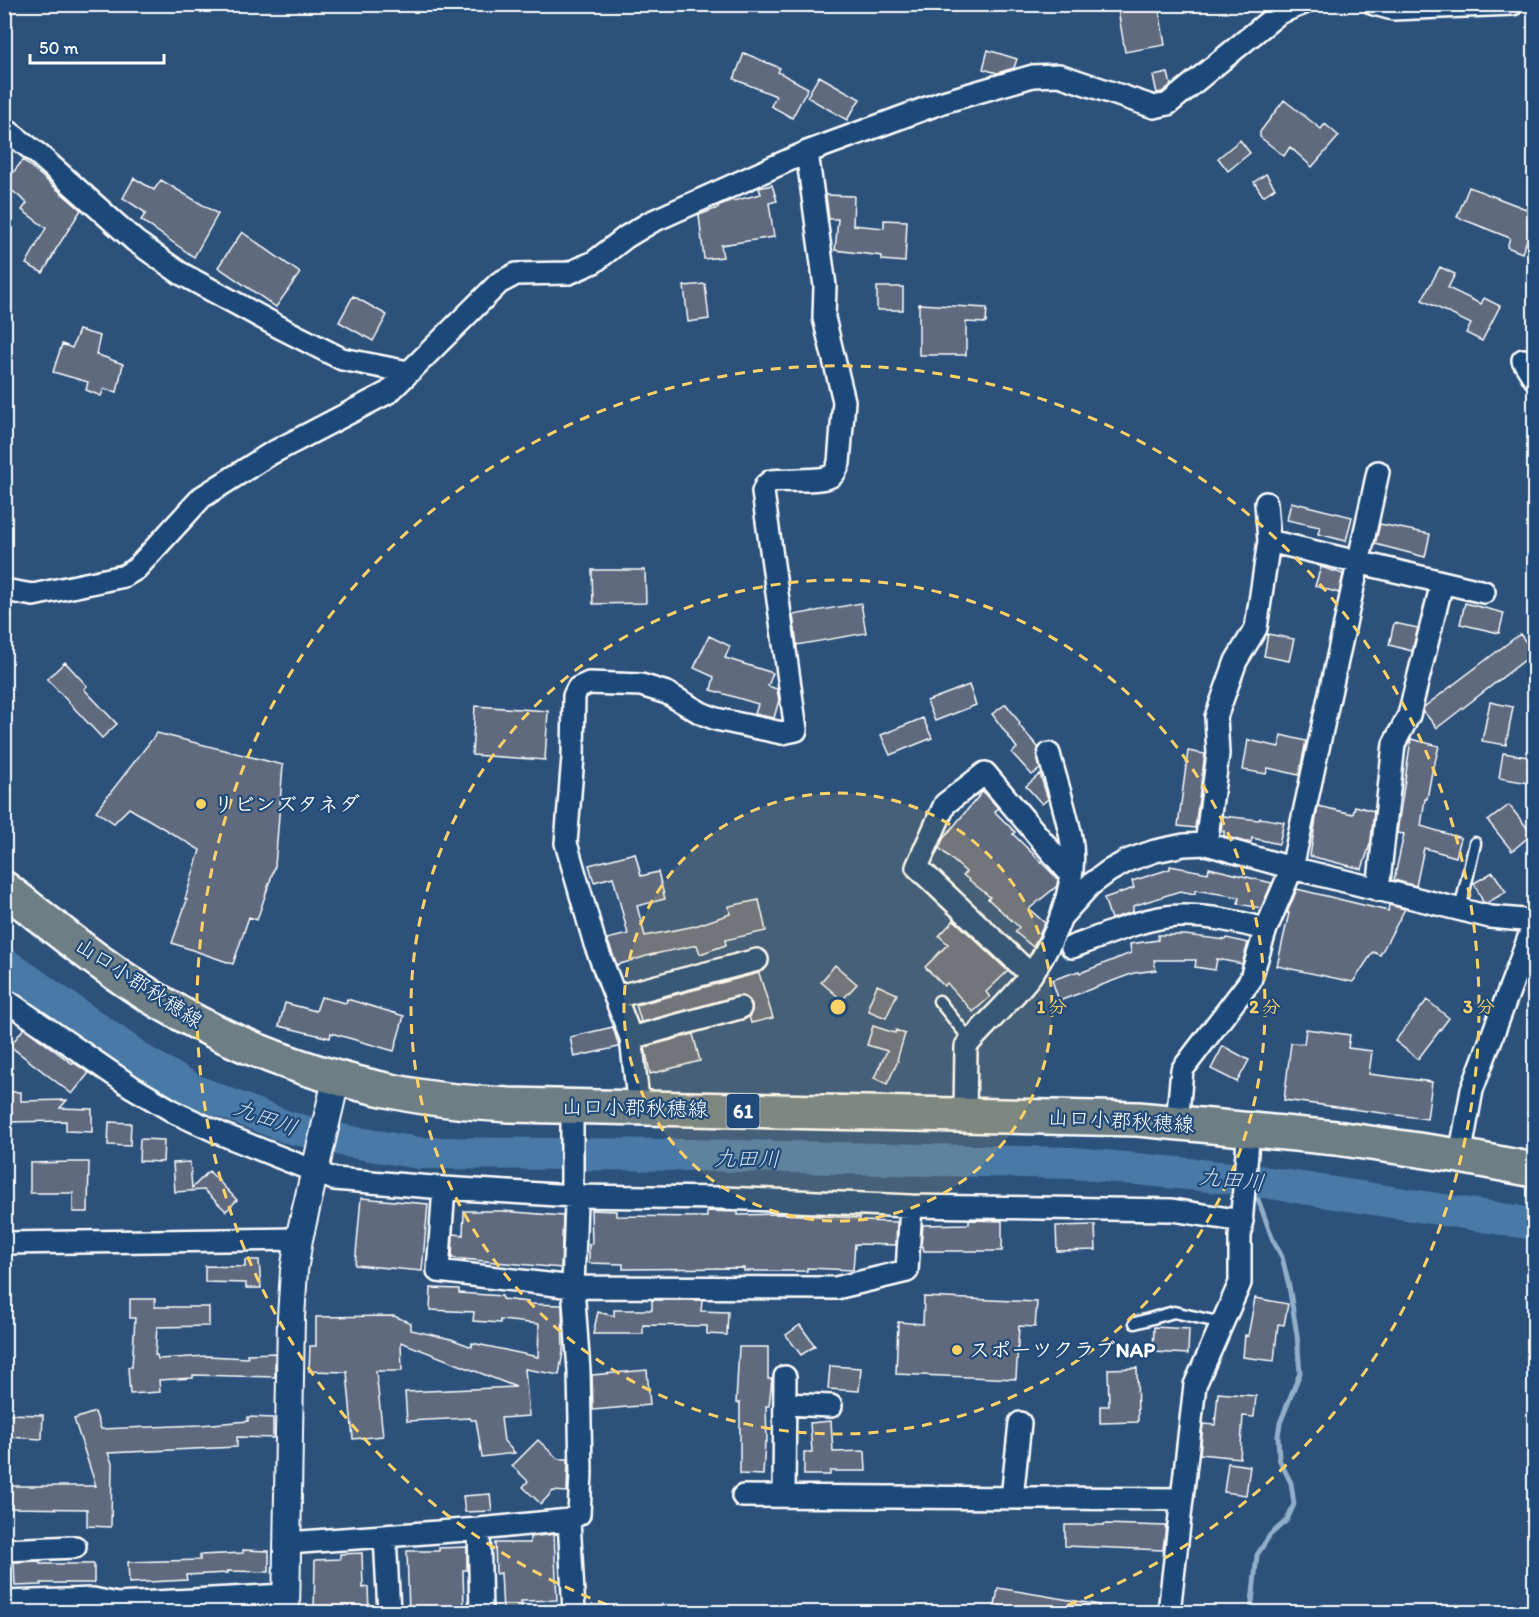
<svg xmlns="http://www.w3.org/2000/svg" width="1539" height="1617" font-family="Itim,'Klee One',sans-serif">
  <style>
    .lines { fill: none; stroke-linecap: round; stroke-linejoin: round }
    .stream { stroke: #92afca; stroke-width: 5 }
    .river { stroke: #4979a6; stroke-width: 32 }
    .building { fill: #5f6b7f; stroke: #fff; stroke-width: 1.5 }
    .service-casing { stroke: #fff; stroke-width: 15 }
    .minor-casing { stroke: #fff; stroke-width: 26 }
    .tertiary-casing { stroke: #fff; stroke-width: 30 }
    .primary-casing { stroke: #fff; stroke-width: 38 }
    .service { stroke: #1f4a7a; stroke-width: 10 }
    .minor { stroke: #1f4a7a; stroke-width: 21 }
    .tertiary { stroke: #1f4a7a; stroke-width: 26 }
    .primary { stroke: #6d7e84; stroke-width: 33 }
    .ring { fill: none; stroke: #ffd166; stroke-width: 3; stroke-dasharray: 10 8 }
    .poi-dot { fill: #ffd166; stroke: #1f4a7a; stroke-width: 2 }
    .labels { text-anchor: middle; stroke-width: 4.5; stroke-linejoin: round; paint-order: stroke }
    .shield { fill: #1f4a7a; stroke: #bcc9d7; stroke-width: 1.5 }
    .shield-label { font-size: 20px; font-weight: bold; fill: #fff }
    .poi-label { font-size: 21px; font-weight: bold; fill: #fff; stroke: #1f4a7a; text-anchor: start }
    .street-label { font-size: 21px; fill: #fff; stroke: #1f4a7a }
    .water-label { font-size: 22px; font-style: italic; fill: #d2dee9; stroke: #1f4a7a }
    .centre { fill: #ffd166; stroke: #1f4a7a; stroke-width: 3 }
    .ring-label { font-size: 18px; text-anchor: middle; font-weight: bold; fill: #ffd166; stroke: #1f4a7a; stroke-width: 4.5; stroke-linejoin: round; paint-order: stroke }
  </style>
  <rect width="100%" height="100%" fill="#2c517b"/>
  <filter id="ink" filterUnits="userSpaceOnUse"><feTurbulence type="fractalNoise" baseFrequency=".0167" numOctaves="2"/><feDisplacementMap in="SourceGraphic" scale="12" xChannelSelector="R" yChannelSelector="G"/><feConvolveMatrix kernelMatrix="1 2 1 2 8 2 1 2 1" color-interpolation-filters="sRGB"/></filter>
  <g filter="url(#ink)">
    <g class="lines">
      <!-- stream -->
      <path class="stream" d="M1251,1612L1257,1555L1270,1535L1287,1520L1294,1504L1291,1483L1279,1459L1278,1436L1280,1423L1300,1373L1297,1335L1289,1286L1282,1257L1273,1240L1252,1183"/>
      <!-- river -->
      <path class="river" d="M4,963L148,1064L196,1091L287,1127L346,1141L419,1153L691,1155L1073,1163L1251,1180L1534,1224"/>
    </g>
    <!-- building -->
    <path class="building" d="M1117,4H1158L1165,45L1125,52Z
      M988,50L1017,59L1014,68L997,73L983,69Z
      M744,53L780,68L778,72L808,88L792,118L771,106L776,96L734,79Z
      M1168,73L1171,85L1162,92L1157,93L1153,76Z
      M819,76L860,99L847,120L807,97Z
      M1284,100L1321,129L1325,124L1339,136L1312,167L1290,147L1284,156L1260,137V132Z
      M1240,140L1250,153L1228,171L1218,158Z
      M23,160L81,210L53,254H54L43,273L26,264L46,228L22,210L27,203L4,184Z
      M1266,174L1275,188L1263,196L1254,182Z
      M134,178L154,190L161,180L218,214L194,257L141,220L146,213L123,198Z
      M772,185L777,201L769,203L774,237L721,245L723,257L704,259L699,215L718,208V206L732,200L733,201L761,194L759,188Z
      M1469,187L1534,212V221L1522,253L1507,247L1510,238L1457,217Z
      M826,195L854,196L853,225L884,228V220L907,221L905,262L882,260V256L835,250L838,219H829Z
      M242,232L300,273L276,307L218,267Z
      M1440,267L1455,274L1448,288L1481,304L1484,298L1500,306L1482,341L1466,333L1471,324L1422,300Z
      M705,284L709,319L688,322L684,286Z
      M877,287H903V310H877Z
      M353,296L387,315L373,341L339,322Z
      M919,304L987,308L986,323L966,322V355H919Z
      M79,330L100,336L96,354L123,364L117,392L104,389L101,396L86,390L88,382L53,372L62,344L72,348Z
      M1291,502L1352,517L1346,541L1318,534L1320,527L1287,520Z
      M1380,524L1430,534L1425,557L1375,544Z
      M1321,567L1343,574L1339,593L1315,586Z
      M592,570H645L646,603L593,604Z
      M861,603L866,633L797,645L793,615Z
      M1465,603L1504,613L1499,633L1460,624Z
      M1394,623L1418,628L1412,651L1389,645Z
      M1268,634L1294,639L1289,661L1264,656Z
      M1520,634L1534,653L1437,728L1423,711L1424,707Z
      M709,636L730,646L725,658L773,673L768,686L777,689L779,700L774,718L755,714L758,704L711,690L714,677L694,668Z
      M65,662L87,686L84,689L117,724L102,738L47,679Z
      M969,685L976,705L935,721L927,701Z
      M1490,702L1513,707L1506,745L1482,741Z
      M1006,704L1020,723L1019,725L1038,747L1037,757L1040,769L1032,775L1012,753L1017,748L992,714Z
      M475,706L548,711L545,760L472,755Z
      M923,718L932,738L890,755L881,735Z
      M157,733L283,765L275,866L257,920L249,917L233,964L172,943L187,900L185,899L200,850L129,808L114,823L96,811Z
      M1281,735L1306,741L1299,775L1268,768L1266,774L1243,770L1248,740L1279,747Z
      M1411,739L1439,746L1434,766H1433L1427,799H1425L1421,826L1461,838L1456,857L1424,848L1416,886L1394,880L1404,834L1397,833Z
      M1188,751L1205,754L1195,828L1178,826Z
      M1503,753L1534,758V784L1499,778Z
      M1040,774L1048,799L1042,804L1026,786Z
      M983,791L998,808L995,812L1015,832L1013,834L1058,879L1057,886L1029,909L1045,923L1033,947L1015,932L1019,927L988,899L990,897L963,875L966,872L939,848L943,839Z
      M1509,805L1532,834L1512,851L1488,821Z
      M1318,806L1353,814L1355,806L1374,811L1371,841L1362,869L1310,856Z
      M1223,816L1259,820L1260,818L1284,822L1279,844L1252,838L1251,842H1245L1224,836V831H1221Z
      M635,853L641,876L658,872L665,899L637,906L645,936L695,926L730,914L729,906L759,900L766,931L725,940L726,945L700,954L697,945L650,955L617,965L607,939L628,934L613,877L594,882L589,865Z
      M1170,866L1208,873L1209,868L1272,883L1261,908L1238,904L1239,897L1195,890V894L1180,891L1133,906V912L1111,919L1104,898L1134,888L1132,881L1170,869Z
      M1493,872L1506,892L1487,903L1483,902L1474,883Z
      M1297,889L1388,911L1389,905L1405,909L1380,955L1373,952L1353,982L1277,966L1289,913H1287Z
      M954,920L1008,971L986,992L990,997L973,1012L947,983L944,986L925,967L948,944L939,936Z
      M1158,935H1185L1226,940L1227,938L1248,943L1242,964L1217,959L1215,970L1195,967L1196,960H1154L1156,970L1134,973L1059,1001L1052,980L1079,971L1080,973L1131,953L1130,944L1158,940Z
      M835,965L857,984L842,1000L821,982Z
      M759,973L773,1018L751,1023L749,1016L752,1011V1004L745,997L737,996L639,1023L641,1021L636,1005Z
      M877,985L897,994L886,1018L869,1011V1005Z
      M321,997L346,1003L347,999L404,1016L394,1051L331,1033L330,1038L279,1026L285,1003L316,1011Z
      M1427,1000L1449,1018L1418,1059L1395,1041Z
      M873,1026L895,1033L896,1030L905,1034L897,1060L898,1061L887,1084L874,1078L887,1051L867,1045Z
      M613,1027L619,1047L574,1057L570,1037Z
      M24,1028L73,1064L74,1063L89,1073L72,1094L10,1046Z
      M1306,1029L1350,1035L1348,1048L1372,1051L1369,1074L1432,1082L1427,1119L1284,1100L1291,1043L1304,1044Z
      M693,1034L700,1061L650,1074L645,1047Z
      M1223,1046L1249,1060L1237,1082L1211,1069Z
      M4,1092H21V1101L67,1100L60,1108L92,1109V1132L66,1131V1121L4,1122Z
      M109,1122L131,1123L130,1146L108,1145Z
      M140,1139L164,1140L163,1162L139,1161Z
      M72,1162H89L88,1212H73V1193H30V1163Z
      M190,1162L192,1188L209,1171L237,1200L226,1211L204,1190L175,1192L173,1163Z
      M361,1198L428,1204L422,1271L355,1265Z
      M591,1210L616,1211V1216L707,1217V1211L738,1212V1215L781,1214L860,1218L859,1221L897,1222L896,1245L855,1244L853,1270L807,1268V1271H744V1268L623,1269V1264L589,1263V1244H592Z
      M464,1211H503L563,1216L561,1268L452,1258L453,1234L463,1235Z
      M969,1220L1002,1221V1251H924L923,1246H921L923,1225L969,1224Z
      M1095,1225L1096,1250L1057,1251L1056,1226Z
      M245,1260H259L261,1288H246V1283L205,1282V1266L245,1267Z
      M431,1288L459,1289V1293L502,1296V1299L528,1302V1304L562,1305L563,1352L559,1375L525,1369L529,1416L501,1418L504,1441L515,1453L482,1457L476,1420H471L470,1418L407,1421L405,1392L516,1387L401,1342L402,1371H376L383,1436L353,1439L347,1372L309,1371L310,1346H316V1317L394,1316L411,1323V1330L451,1339L472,1347V1343L538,1357L539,1324L500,1320V1323L473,1321L474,1312L430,1310Z
      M924,1297L1037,1302L1035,1327L1019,1326L1016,1379L896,1374L898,1322L923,1324Z
      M1255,1298L1288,1304L1284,1325L1278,1324L1274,1361L1243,1357L1245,1335L1248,1336Z
      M130,1299H155V1307H209V1326L157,1327L155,1355H157L158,1359L207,1356L248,1358L247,1354L275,1353V1377L193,1375V1378L159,1380L160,1392L130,1394L128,1367H132L135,1318H130Z
      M652,1300H702L701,1311L728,1312L727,1335L707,1334V1326L643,1325V1334H593L598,1312L614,1316V1310H652Z
      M800,1325L815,1346L801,1355L786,1335Z
      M1154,1327L1189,1329L1188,1354L1153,1352Z
      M739,1347H768V1379H772L769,1406H766L767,1442H765L763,1475L740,1474V1403H736Z
      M830,1366L861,1368L859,1391L828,1389Z
      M1137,1368L1138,1422L1100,1423V1406H1109L1108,1369Z
      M647,1370L650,1405L593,1410L592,1375Z
      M1218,1393L1256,1396L1254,1417L1243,1416L1240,1458L1200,1454L1203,1424L1215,1425Z
      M95,1412L101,1429L200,1425L248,1421V1417L273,1418V1438L237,1437V1447L108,1453L112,1463L111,1527L87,1526V1509L10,1508L11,1486H96L74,1419Z
      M7,1414L43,1415L42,1439L6,1437Z
      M831,1421L833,1452L865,1451L866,1471H830V1475H804V1452H812L810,1423Z
      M538,1440L558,1459H568L567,1492L553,1491L541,1504L523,1487L528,1481L512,1466Z
      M1228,1463L1250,1466L1246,1495L1224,1492Z
      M490,1494L492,1511L465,1512L463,1496Z
      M1104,1524L1166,1526L1163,1550L1065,1546V1525H1104Z
      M554,1534L557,1600L521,1601L522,1612H503L501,1573L496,1574L495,1543H530V1537Z
      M467,1547V1570H463L464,1606L430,1607V1612H409L407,1551H439V1548Z
      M243,1550L269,1551V1572L227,1571L228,1573L186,1575L187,1580L129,1583L128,1562L200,1560V1555L243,1553Z
      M362,1553L363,1588L368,1587L369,1612H314L315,1560L340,1559V1554Z
      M40,1561V1564H94V1583H41V1585L15,1586L14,1562Z
      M998,1588L1099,1605V1612H994Z"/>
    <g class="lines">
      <defs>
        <path id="service" d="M1460,910L1475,843
          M939,1001L971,1041
          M1135,1323L1174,1312L1222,1323"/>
        <path id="minor" d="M1374,4L1393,9L1513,4
          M4,128L39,155L135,241L180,273L283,329L342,359L408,372
          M1523,360L1534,378
          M1269,541L1484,592
          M4,590L33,595L124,576L136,569L202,497L270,454L389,392L499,283L516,274L569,273L594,262L626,237L651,222L807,152L943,102L1033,76L1059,75L1154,107L1168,104L1279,13L1302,4
          M1206,844L1218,754L1216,717L1236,661L1256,628L1269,541L1266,503
          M1378,890L1394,744L1409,715L1442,583
          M1061,917L1090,885L1109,871L1129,860L1155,851L1184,845L1206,844L1292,868L1490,917L1534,921
          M1072,947C1103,936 1147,916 1179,916C1209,915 1237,922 1266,929
          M1031,975L917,867L945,804L985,773L1071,875
          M615,997L757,960
          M4,999L132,1087L176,1113L224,1135L334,1179L444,1188
          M631,1038L740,1008
          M572,1107V1188L576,1203L573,1287L579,1371L581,1473L579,1514L569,1520L574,1612
          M639,1108L631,1038L595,944L566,843L573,757L574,696L578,688L589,683L641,685L667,693L701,713L716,719L782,733L796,730L763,492L766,485L771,481C785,479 820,482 831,476C836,473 837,467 839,463L844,401L824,318L825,286L807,152
          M965,1116L966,1046C987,1022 1012,1000 1031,975C1056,940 1079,882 1071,838C1066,810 1056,781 1049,754
          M1177,1123L1182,1070L1250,981L1266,929L1292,868L1378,472
          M1460,1156L1472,1090L1534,924
          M911,1206L907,1271L836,1288L573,1287L438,1271L444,1188L573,1196L723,1198L911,1206L1172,1210L1242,1221
          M4,1243L299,1239
          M785,1404L831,1406
          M743,1496L1181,1499
          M784,1496L785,1377
          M1012,1498L1020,1423
          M479,1529L481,1612
          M385,1536L389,1612
          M288,1543L479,1529L569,1520
          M4,1550L75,1547
          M4,1602L93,1599L117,1604L286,1595
          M1169,1612L1195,1385L1240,1283V1237L1249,1128"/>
        <path id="tertiary" d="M286,1612L291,1317L294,1271L299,1239L337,1076"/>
        <path id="primary" d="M4,888C57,929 109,973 167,1006C237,1047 317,1076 396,1092C434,1100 472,1103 509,1105L1138,1119L1336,1138L1460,1156L1534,1170"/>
      </defs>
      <!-- service casing -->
      <use href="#service" class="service-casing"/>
      <!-- minor casing -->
      <use href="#minor" class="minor-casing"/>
      <!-- tertiary casing -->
      <use href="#tertiary" class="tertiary-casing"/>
      <!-- primary casing -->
      <use href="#primary" class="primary-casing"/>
      <!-- service -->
      <use href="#service" class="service"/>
      <!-- minor -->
      <use href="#minor" class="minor"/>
      <!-- tertiary -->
      <use href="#tertiary" class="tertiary"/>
      <!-- primary -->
      <use href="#primary" class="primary"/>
    </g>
  </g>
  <!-- distance rings -->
  <circle cx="838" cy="1007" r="214" fill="#ffd166" fill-opacity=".12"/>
  <g class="ring">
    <circle cx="838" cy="1007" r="214"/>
    <circle cx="838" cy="1007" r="427"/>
    <path d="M624 1611A641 641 0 1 1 1052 1611"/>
  </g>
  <!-- markers -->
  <g class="poi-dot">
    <circle cx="201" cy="804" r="6"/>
    <circle cx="957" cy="1350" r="6"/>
  </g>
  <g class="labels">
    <!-- shield labels -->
    <rect class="shield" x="726.5" y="1094" width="33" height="34" rx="4.5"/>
    <g class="shield-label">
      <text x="743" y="1118">61</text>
    </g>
    <!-- poi labels -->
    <g class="poi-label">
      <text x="213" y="811">リビンズタネダ</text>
      <text x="969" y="1357">スポーツクラブNAP</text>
    </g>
    <!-- street labels -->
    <g class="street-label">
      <text transform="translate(139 983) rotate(33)" y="7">山口小郡秋穂線</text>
      <text transform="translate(635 1108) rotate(1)" y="7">山口小郡秋穂線</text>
      <text transform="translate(1121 1121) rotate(3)" y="7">山口小郡秋穂線</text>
    </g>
    <!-- water labels -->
    <g class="water-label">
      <text transform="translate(266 1117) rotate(20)" y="8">九田川</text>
      <text transform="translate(747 1158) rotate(1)" y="8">九田川</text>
      <text transform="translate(1232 1179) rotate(6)" y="8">九田川</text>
    </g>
  </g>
  <circle cx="838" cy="1007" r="9" class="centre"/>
  <g class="ring-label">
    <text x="1052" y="1013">1 分</text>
    <text x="1265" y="1013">2 分</text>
    <text x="1479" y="1013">3 分</text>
  </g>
  <!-- margin -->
  <rect width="1539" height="1617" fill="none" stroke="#1f4a7a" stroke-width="24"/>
  <rect x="12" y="12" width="1515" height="1593" fill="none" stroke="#fff" stroke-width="2" filter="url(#ink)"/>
  <!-- scale -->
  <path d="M30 54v9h134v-9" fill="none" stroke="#ffffff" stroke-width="3"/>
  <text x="39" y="54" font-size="18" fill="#ffffff" stroke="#1f4a7a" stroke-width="4.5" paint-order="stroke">50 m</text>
</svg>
